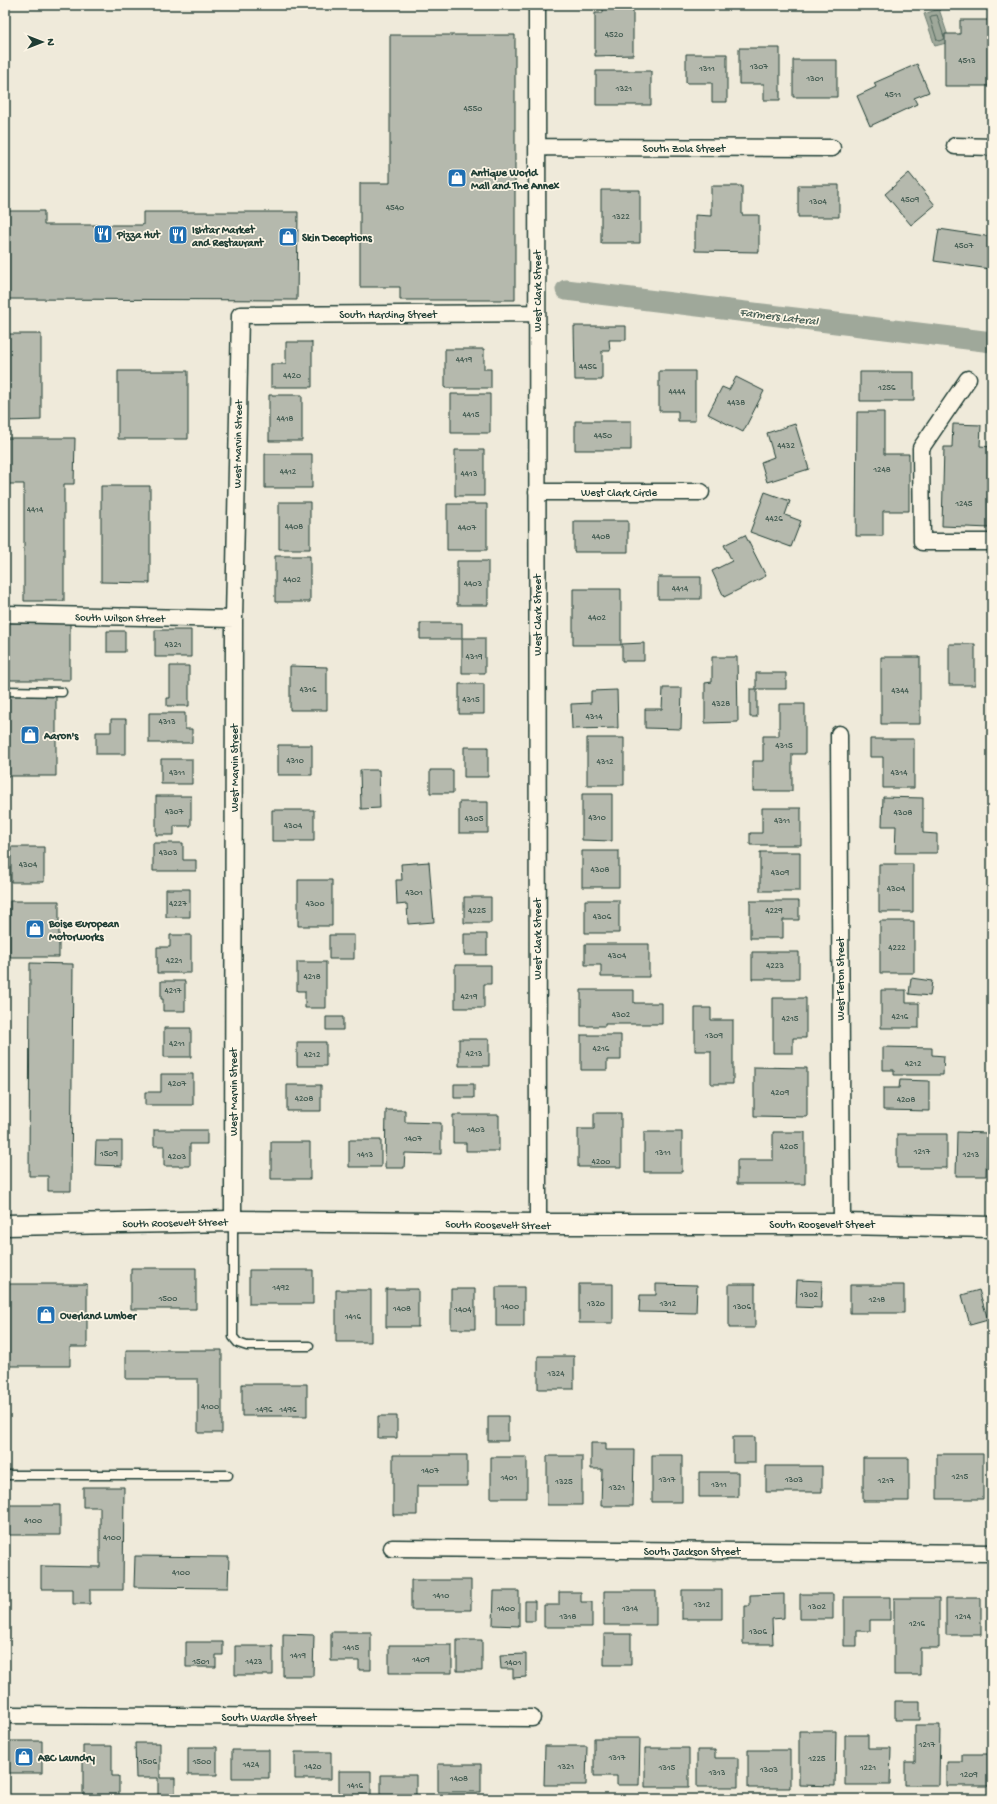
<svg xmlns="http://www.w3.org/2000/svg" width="997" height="1804" font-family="'Gochi Hand',sans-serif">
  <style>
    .water { fill: #9fa89a; stroke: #6c7d71 }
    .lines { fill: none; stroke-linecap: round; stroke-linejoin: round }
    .shore { stroke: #52685d; stroke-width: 1 }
    .canal { stroke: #9fa89a; stroke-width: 21 }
    .building { fill: #b5b9ad; stroke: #1f3d34 }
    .service-casing { stroke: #1f3d34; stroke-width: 11 }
    .minor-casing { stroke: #1f3d34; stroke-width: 19 }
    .tertiary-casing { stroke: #1f3d34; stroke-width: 23 }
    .service { stroke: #fcf5e5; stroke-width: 8 }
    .minor { stroke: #fcf5e5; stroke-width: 16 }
    .tertiary { stroke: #fcf5e5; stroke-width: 20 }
    .labels { text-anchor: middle; stroke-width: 3.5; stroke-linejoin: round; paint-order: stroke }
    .number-label { font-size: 9px; fill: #445c52 }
    .street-label { font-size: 11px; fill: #1f3d34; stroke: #fcf5e5 }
    .poi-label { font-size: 11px; font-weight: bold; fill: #1f3d34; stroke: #fcf5e5; text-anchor: start }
    .water-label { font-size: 12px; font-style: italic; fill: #455d53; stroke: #fcf5e5 }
  </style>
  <rect width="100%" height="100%" fill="#efeada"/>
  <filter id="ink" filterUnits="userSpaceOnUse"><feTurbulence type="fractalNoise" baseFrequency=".025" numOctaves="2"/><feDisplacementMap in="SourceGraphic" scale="8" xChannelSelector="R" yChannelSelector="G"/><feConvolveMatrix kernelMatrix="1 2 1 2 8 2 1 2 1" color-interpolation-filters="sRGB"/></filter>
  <g filter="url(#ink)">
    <!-- water -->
    <path class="water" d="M939,9L950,42L935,46L924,14Z"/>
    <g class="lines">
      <!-- shore -->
      <path class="shore" d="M944,37L937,15L931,16L930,18L937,40L939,41L944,39"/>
      <!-- canal -->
      <path class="canal" d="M566,290L992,342"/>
    </g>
    <!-- building -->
    <path class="building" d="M603,5H633V55L595,56V13H603Z
      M960,20H989V86H945V34H960Z
      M390,35H515V300H400V287H360V183H390Z
      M739,48H780V100H764V84H739Z
      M686,54H727V102H712V83H686Z
      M793,60H837V97H793Z
      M917,64L929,92L914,98L917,104L870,126L857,96L876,87L874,83Z
      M596,71H651V105H596Z
      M909,173L935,205L911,225L885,194Z
      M798,185H839V217H798Z
      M711,186H742V215H759V252L695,251V215L711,216Z
      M601,190H640V243H601Z
      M5,211H44V225H143V212H298L297,300L5,299Z
      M939,229L992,237L990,269L934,261Z
      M574,326H626V340H609L610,351H602V380H575Z
      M5,334H41V420L5,421Z
      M286,342H312V387H271V364H286Z
      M445,349H484V369H491V388H445Z
      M118,371H188V439H118Z
      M659,371H695V421H678V411H659Z
      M860,372H914V401H860Z
      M736,377L764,391L743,432L708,414L722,387L729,390Z
      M451,394H490V433H451Z
      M269,395H302V441H269Z
      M857,412H884V454H909V511H883V536H856Z
      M575,421H631V450H575Z
      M795,424L809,469L767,482L761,462L774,457L767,433Z
      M953,424L981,425L980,446L992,447L990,528L942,526L944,447H952Z
      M5,438H75L74,484H64V601H24V484H5Z
      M455,450H484V496H455Z
      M265,454H312V488H265Z
      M101,486H150V583L101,582Z
      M765,492L790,501L785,515L801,521L791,547L750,532Z
      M279,502H310V549H279Z
      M447,504H487V550H447Z
      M574,521H628V552H574Z
      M745,535L766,576L724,597L712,571L732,561L724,545Z
      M275,556H310V602H275Z
      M457,561H488V605H457Z
      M658,577H701V599H658Z
      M573,589H621V645H573Z
      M5,623H70V680H5Z
      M420,623H462V638H485V673H462V639H420Z
      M155,630H191V657H155Z
      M107,631H125V652H107Z
      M644,643V661H622V644Z
      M949,644H975V685H949Z
      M712,657H737L738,722L705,723V683L712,682Z
      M881,657H920V724H881Z
      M170,666H189V706H167V698H170Z
      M290,666L327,667V710H290Z
      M756,673H786V689H757V717H750V689H756Z
      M459,684H484V714H459Z
      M663,688H682L681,729L645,728V709H662Z
      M617,690L618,728L572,729L571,704L591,703V691Z
      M5,695H56V776H5Z
      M779,704H805V754H792V791H753V761H763V736H779Z
      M149,713H185V729H192V743H149Z
      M111,719H126V754H96V732H111Z
      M587,738H624V785H587Z
      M870,739H914V788H883V757H870Z
      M278,745H312V775H278Z
      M464,747H488V777H464Z
      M161,759H192V784H161Z
      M360,770H379L380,808L361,809Z
      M430,770H453V793H430Z
      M582,794H612V841L582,840Z
      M156,796H191V826H174V835H156Z
      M883,797L923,798V833L937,834V853H895L896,826H882Z
      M459,802H488V833H459Z
      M762,808H801V845H750V833H762Z
      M272,810H314V841H272Z
      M153,843H183V860H196V871H153Z
      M11,847H44V882H11Z
      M582,851H619V887H582Z
      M760,852H800V891H760Z
      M429,862L434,922L408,924L407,904L397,905L396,880H402L401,864Z
      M879,864H913V912H879Z
      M298,880H332V926H298Z
      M166,889H190V917H166Z
      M464,897H491V923H464Z
      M585,900H619V933H585Z
      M10,901H59V957H10Z
      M750,901H799V920H783V938H750Z
      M880,921H914V973H880Z
      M464,934H487V955H464Z
      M170,935H191V973H157V947H170Z
      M329,935H354V959H329Z
      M585,944H649V977H601V965H585Z
      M752,952H799V979H752Z
      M297,962H326V1008H305V991H297Z
      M30,963L73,964L71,1191H48V1176H29Z
      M455,965H491V984H484V1008H455Z
      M911,978L932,981L930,996L909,994Z
      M161,981H185V1011H163V999H161Z
      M581,990H634V1003H662V1024H605V1026H581Z
      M881,990H906V1003H919V1028H881Z
      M773,998H806V1038H793V1053H773Z
      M695,1008H711V1020H733V1084H711V1051H695Z
      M326,1017H343V1030H326Z
      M164,1028H191V1057H164Z
      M581,1035H621V1060H607V1070H581Z
      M459,1039H489V1066H459Z
      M297,1042H326V1066H297Z
      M883,1047L932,1048V1055L944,1056L943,1075H894V1070H883Z
      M754,1067L807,1068V1117L754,1116Z
      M161,1074H193V1105H145V1092H161Z
      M900,1080L929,1081V1111L883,1110V1088H899Z
      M454,1084H474V1098H454Z
      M287,1085H321V1111H287Z
      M386,1110H405V1122L441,1123V1154L405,1153L404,1168H385Z
      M594,1113H621V1167H578V1129H594Z
      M453,1115H499V1151H466V1143H453Z
      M154,1130H207V1144H190V1166H164V1146H154Z
      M644,1132H682V1172H644Z
      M773,1132H805V1184H737V1160H773Z
      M957,1132L987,1133L986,1176H956Z
      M897,1134H947V1168H897Z
      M349,1140H381V1167H349Z
      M96,1141H122V1166L95,1165Z
      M271,1142H310V1179H271Z
      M131,1268H196V1309H131Z
      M249,1270H313V1304H249Z
      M797,1280L822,1281L821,1308L796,1307Z
      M5,1284H87V1347H70V1366H5Z
      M579,1284H613V1323H579Z
      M656,1284L697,1285L696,1313L639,1312L640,1295H656Z
      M729,1284H755V1328H729Z
      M850,1285H904V1313H850Z
      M496,1287H524V1326H496Z
      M386,1289H418V1327H386Z
      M451,1289H475V1329H451Z
      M336,1290H371V1342H336Z
      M979,1290L988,1320L970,1325L962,1295Z
      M126,1350H222V1433H198V1379H126Z
      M538,1356H574V1389H538Z
      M242,1384H307V1416H242Z
      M378,1416H397V1438H378Z
      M488,1416H508V1441H488Z
      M733,1437H755V1463H733Z
      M591,1443H606V1450H634L633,1506H601L602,1469H591Z
      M937,1454H983V1499H937Z
      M393,1455H467V1486H417V1515H393Z
      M652,1455H682V1502H652Z
      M547,1456H582V1505H547Z
      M491,1457H527V1498H491Z
      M863,1458H909V1501H863Z
      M766,1466H822V1492H766Z
      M699,1472H738V1497H699Z
      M83,1487H124L123,1590H90V1604H73V1589H41V1566L100,1567V1507H83Z
      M5,1505H60V1535H5Z
      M135,1556L229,1557L228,1588L134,1587Z
      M411,1580H471V1610H411Z
      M682,1590H722V1619H682Z
      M494,1591H519V1626L493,1625Z
      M604,1591H656V1625H604Z
      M559,1592H581V1602H592V1627H544V1605H559Z
      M784,1594V1618L772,1619L773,1644H743V1619H745V1606H750V1595Z
      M800,1594H833V1619H800Z
      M844,1597H890V1620H870V1631H857V1646H844Z
      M894,1598H939V1648H920V1675H894Z
      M946,1598H981V1635H946Z
      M525,1601H535V1621H525Z
      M331,1632H371V1670H359V1661H331Z
      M283,1634L314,1635L313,1676H283Z
      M604,1634H631V1665H604Z
      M457,1640H482V1671H457Z
      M186,1642H223V1655H216V1667H186Z
      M389,1645H452V1673H389Z
      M235,1646H273V1675H235Z
      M526,1654V1677L513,1678V1669H501L500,1655Z
      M895,1701H920V1720H895Z
      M915,1725H940L939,1785H905V1762H915Z
      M799,1731H836L835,1786L799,1785Z
      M845,1735H868V1748H891L890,1785H845Z
      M594,1738H640L639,1785H617V1776H594Z
      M5,1741H42V1773H5Z
      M135,1743H160V1778H175V1799H158V1778H136Z
      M83,1746H112V1776H119V1799H83Z
      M545,1746H587L586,1785H544Z
      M188,1747H217V1775H188Z
      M645,1748H689V1787H645Z
      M232,1750H269V1778H232Z
      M697,1750H715V1758H738V1787H697Z
      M748,1750H790V1788H748Z
      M295,1752H331V1779H295Z
      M962,1754H991V1786H947V1762H962Z
      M438,1764H481V1792H438Z
      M339,1771H371V1799H339Z
      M381,1775H416V1799H381Z
      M494,1796H522V1799H494Z"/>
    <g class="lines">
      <defs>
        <path id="service" d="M5,691L62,692
          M233,1221V1337L238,1343L247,1346H309
          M5,1475H228"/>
        <path id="minor" d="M537,5L538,1224
          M955,146L992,147
          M537,147L832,148
          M968,379L921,448L922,542H992
          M537,492H701
          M5,614L234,619
          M839,734L842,1224
          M233,1221L234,619L240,315L537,313
          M392,1548L992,1553
          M5,1715L532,1718"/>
        <path id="tertiary" d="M5,1225L233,1221L538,1224H842L992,1227"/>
      </defs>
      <!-- service casing -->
      <use href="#service" class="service-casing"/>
      <!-- minor casing -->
      <use href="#minor" class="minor-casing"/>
      <!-- tertiary casing -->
      <use href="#tertiary" class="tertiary-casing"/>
      <!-- service -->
      <use href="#service" class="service"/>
      <!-- minor -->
      <use href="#minor" class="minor"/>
      <!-- tertiary -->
      <use href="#tertiary" class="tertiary"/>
    </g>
  </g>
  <!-- icons -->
  <defs>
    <symbol id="shop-square" viewBox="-11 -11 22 22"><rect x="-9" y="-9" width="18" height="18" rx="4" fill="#1f6fb2" stroke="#fcf5e5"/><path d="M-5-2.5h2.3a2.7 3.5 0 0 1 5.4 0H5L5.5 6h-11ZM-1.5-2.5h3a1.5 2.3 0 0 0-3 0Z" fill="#fff"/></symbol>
    <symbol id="restaurant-square" viewBox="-11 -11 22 22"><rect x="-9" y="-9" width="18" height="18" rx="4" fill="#1f6fb2" stroke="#fcf5e5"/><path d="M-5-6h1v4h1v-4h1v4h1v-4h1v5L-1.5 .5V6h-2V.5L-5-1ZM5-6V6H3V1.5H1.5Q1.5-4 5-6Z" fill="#fff"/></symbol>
  </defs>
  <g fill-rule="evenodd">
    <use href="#shop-square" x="446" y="167" width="22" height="22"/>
    <use href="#restaurant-square" x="92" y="223" width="22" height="22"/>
    <use href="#restaurant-square" x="167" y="224" width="22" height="22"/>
    <use href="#shop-square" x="277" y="226" width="22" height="22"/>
    <use href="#shop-square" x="19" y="724" width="22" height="22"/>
    <use href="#shop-square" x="24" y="918" width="22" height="22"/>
    <use href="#shop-square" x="35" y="1304" width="22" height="22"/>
    <use href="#shop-square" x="13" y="1746" width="22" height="22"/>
  </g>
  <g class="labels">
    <!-- number labels -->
    <g class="number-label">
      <text x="614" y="37">4520</text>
      <text x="967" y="63">4513</text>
      <text x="759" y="69">1307</text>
      <text x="707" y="71">1311</text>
      <text x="815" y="81">1301</text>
      <text x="624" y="91">1321</text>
      <text x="893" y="97">4511</text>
      <text x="473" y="111">4550</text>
      <text x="910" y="202">4509</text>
      <text x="818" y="204">1304</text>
      <text x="395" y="210">4540</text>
      <text x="621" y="219">1322</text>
      <text x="964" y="248">4507</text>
      <text x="464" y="362">4419</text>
      <text x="588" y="369">4456</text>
      <text x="292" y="378">4420</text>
      <text x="887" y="390">1256</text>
      <text x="677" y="394">4444</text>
      <text x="736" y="405">4438</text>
      <text x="471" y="417">4415</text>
      <text x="285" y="421">4418</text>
      <text x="603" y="438">4450</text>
      <text x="786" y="448">4432</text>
      <text x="882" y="472">1248</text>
      <text x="288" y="474">4412</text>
      <text x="469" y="476">4413</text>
      <text x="964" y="506">1245</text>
      <text x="35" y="512">4414</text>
      <text x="774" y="521">4426</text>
      <text x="294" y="529">4408</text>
      <text x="467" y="530">4407</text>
      <text x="601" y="539">4408</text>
      <text x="292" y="582">4402</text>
      <text x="473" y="586">4403</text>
      <text x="680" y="591">4414</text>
      <text x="597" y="620">4402</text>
      <text x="173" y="647">4321</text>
      <text x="474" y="659">4319</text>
      <text x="308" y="692">4316</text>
      <text x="900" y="693">4344</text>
      <text x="471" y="702">4315</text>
      <text x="721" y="706">4328</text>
      <text x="594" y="719">4314</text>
      <text x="167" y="724">4313</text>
      <text x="784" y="748">4315</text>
      <text x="295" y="763">4310</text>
      <text x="605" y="764">4312</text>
      <text x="177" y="775">4311</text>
      <text x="899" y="775">4314</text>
      <text x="174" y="814">4307</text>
      <text x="903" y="815">4308</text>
      <text x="597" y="820">4310</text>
      <text x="474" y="821">4305</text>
      <text x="782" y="823">4311</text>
      <text x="293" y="828">4304</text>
      <text x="168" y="855">4303</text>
      <text x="28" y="867">4304</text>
      <text x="600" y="872">4308</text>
      <text x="780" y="875">4309</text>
      <text x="896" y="891">4304</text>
      <text x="414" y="895">4301</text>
      <text x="178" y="906">4227</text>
      <text x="315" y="906">4300</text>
      <text x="477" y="913">4225</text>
      <text x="774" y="913">4229</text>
      <text x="602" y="919">4306</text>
      <text x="897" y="950">4222</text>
      <text x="617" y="958">4304</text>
      <text x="174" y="963">4221</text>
      <text x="775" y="968">4223</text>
      <text x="312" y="979">4218</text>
      <text x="173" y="993">4217</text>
      <text x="469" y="999">4219</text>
      <text x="621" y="1017">4302</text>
      <text x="900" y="1019">4216</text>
      <text x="790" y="1021">4215</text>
      <text x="714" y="1038">1309</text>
      <text x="177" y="1046">4211</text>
      <text x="601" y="1051">4216</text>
      <text x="474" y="1056">4213</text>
      <text x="312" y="1057">4212</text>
      <text x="913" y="1066">4212</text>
      <text x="177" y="1086">4207</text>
      <text x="780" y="1095">4209</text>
      <text x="304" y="1101">4208</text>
      <text x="906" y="1102">4208</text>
      <text x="476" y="1132">1403</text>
      <text x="413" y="1141">1407</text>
      <text x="789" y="1149">4205</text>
      <text x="922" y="1154">1217</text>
      <text x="663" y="1155">1311</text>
      <text x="109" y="1156">1509</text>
      <text x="365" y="1157">1413</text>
      <text x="971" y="1157">1213</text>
      <text x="177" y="1159">4203</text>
      <text x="601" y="1164">4200</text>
      <text x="281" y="1290">1492</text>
      <text x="809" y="1297">1302</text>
      <text x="168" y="1301">1500</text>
      <text x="877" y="1302">1218</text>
      <text x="596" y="1306">1320</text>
      <text x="668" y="1306">1312</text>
      <text x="510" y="1309">1400</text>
      <text x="742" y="1309">1306</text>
      <text x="402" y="1311">1408</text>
      <text x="463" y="1312">1404</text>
      <text x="353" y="1319">1416</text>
      <text x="556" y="1376">1324</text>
      <text x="210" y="1409">4100</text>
      <text x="264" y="1412">1496</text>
      <text x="288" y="1412">1496</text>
      <text x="430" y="1473">1407</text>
      <text x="960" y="1479">1215</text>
      <text x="509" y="1480">1401</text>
      <text x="667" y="1482">1317</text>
      <text x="794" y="1482">1303</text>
      <text x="886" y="1483">1217</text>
      <text x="564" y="1484">1325</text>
      <text x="719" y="1487">1311</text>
      <text x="617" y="1490">1321</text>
      <text x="33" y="1523">4100</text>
      <text x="112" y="1540">4100</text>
      <text x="181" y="1575">4100</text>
      <text x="441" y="1598">1410</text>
      <text x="702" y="1607">1312</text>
      <text x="817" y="1609">1302</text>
      <text x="506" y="1611">1400</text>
      <text x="630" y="1611">1314</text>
      <text x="568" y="1619">1318</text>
      <text x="963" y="1619">1214</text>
      <text x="917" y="1626">1216</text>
      <text x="758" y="1634">1306</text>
      <text x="351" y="1650">1415</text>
      <text x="298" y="1658">1419</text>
      <text x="421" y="1662">1409</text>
      <text x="201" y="1664">1501</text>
      <text x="254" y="1664">1423</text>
      <text x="513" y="1665">1401</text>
      <text x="927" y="1747">1217</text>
      <text x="617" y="1760">1317</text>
      <text x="817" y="1761">1225</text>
      <text x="148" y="1764">1506</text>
      <text x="202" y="1764">1500</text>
      <text x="251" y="1767">1424</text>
      <text x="313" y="1769">1420</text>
      <text x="566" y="1769">1321</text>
      <text x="667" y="1770">1315</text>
      <text x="868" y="1770">1221</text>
      <text x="769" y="1772">1303</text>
      <text x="717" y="1775">1313</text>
      <text x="969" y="1777">1209</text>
      <text x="459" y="1781">1408</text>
      <text x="355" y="1788">1416</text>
    </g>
    <!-- street labels -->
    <g class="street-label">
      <text x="684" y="152">South Zola Street</text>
      <text transform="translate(537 291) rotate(-90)" y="4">West Clark Street</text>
      <text x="388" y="318">South Harding Street</text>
      <text transform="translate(237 444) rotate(-89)" y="4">West Marvin Street</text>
      <text x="619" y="496">West Clark Circle</text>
      <text transform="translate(537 615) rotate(-90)" y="4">West Clark Street</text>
      <text transform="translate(120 617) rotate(1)" y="4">South Wilson Street</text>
      <text transform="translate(234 768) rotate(-90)" y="4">West Marvin Street</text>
      <text transform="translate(537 939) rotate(-90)" y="4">West Clark Street</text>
      <text transform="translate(840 979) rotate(-90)" y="4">West Teton Street</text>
      <text transform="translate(233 1092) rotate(-90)" y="4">West Marvin Street</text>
      <text transform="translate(175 1222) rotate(-1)" y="4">South Roosevelt Street</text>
      <text transform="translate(498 1224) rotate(1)" y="4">South Roosevelt Street</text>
      <text x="822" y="1228">South Roosevelt Street</text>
      <text x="692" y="1555">South Jackson Street</text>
      <text x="269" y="1721">South Wardle Street</text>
    </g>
    <!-- poi labels -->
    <g class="poi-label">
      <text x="471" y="176">Antique World<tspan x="471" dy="13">Mall and The Annex</tspan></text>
      <text x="192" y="233">Ishtar Market<tspan x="192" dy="13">and Restaurant</tspan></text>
      <text x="117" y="238">Pizza Hut</text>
      <text x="302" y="241">Skin Deceptions</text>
      <text x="44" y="739">Aaron's</text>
      <text x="49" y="927">Boise European<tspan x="49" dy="13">Motorworks</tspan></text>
      <text x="60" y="1319">Overland Lumber</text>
      <text x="38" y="1761">ABC Laundry</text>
    </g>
    <!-- water labels -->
    <g class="water-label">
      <text transform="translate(779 316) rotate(7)" y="4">Farmers Lateral</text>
    </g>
  </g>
  <!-- margin -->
  <rect width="997" height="1804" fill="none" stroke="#fcf5e5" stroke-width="20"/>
  <rect x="10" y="10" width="977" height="1784" fill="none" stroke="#1f3d34" stroke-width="1.5" filter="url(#ink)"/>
  <!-- north arrow -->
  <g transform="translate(42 42) rotate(90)" stroke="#fcf5e5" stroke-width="3" paint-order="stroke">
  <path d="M0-3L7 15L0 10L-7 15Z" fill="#1f3d34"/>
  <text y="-6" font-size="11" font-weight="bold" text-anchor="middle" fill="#1f3d34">N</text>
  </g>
</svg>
